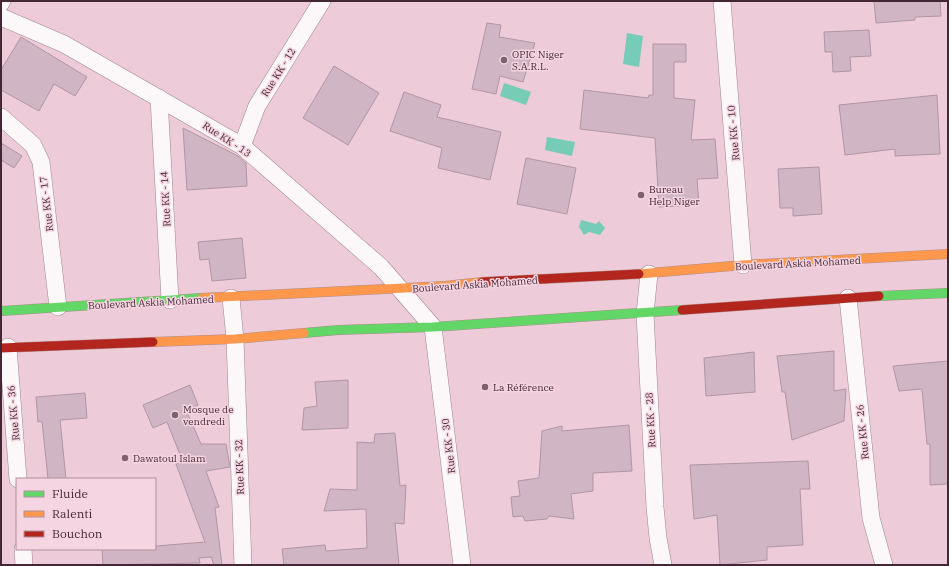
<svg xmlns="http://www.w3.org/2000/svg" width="949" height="566" font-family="'IBM Plex Serif',serif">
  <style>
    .water { fill: #76ccb7 }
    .building { fill: #d0b6c5; stroke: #b096a5 }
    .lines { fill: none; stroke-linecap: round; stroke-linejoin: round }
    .street-casing { stroke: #a08490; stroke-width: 18 }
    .fast-casing { stroke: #ad8f8d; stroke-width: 10 }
    .slow-casing { stroke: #ad8f8d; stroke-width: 10 }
    .jam-casing { stroke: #ad8f8d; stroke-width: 10 }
    .street { stroke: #fcf7f9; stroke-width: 17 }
    .fast { stroke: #63d668; stroke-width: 9 }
    .slow { stroke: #ff974d; stroke-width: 9 }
    .jam { stroke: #b3261e; stroke-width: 9 }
    .poi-dot { fill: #7f606e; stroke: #f5d5e1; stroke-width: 1.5 }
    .labels { text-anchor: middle; stroke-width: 3; stroke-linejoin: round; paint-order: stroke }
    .poi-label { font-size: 10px; fill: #442734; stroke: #f5d5e1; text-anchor: start }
    .street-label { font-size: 10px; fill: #442734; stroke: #f5d5e1 }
  </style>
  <rect width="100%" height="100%" fill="#edcbd9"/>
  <!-- water -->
  <path class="water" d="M627,33L643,36L639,67L623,64Z
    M504,83L531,92L526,105L500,96Z
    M547,137L575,142L572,156L545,150Z
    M581,220L596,224L599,221L605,228L600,235L589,232L584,235L579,227Z"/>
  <!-- building -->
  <path class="building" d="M874,1H940L941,16L915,17V20L876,23Z
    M487,23L501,25L499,37L535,43L523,82L500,76L496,94L472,89Z
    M869,30L871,56L850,57L851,71L833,72L832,52H825L824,32Z
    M21,37L87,77L75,96L54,84L39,111L1,90V70Z
    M653,44H686V62H674V98L695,100L691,140L715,139L718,178L697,179L699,205L659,207L655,138L580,129L584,90L648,98L649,95H653Z
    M334,66L379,93L348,145L303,118Z
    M404,92L441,105L437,117L501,132L490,180L438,168L442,148L390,131Z
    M937,95L940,154L895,156V149L845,155L839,105Z
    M183,128L238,156L246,163L247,186L187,190Z
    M1,143L22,156L14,168L1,160Z
    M526,158L576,168L567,214L517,204Z
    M819,167L822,214L793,216V208H780L778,169Z
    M242,238L246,278L212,281L209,259L200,260L198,242Z
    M834,351V391L846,389L844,421L792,440L785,392H782L777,356Z
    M754,352L755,392L706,396L704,358Z
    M948,361V484L930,485V444H927L922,389L899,391L893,366Z
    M348,380V428L302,430L304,408L317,406L315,382Z
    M190,385L198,405L186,410L201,444H226L230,467L206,471L219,507L215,508L222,565H214L211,557L199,558L200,563L103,565L102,549H156V546L205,542L176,464L183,462L167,422L153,428L143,405Z
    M85,393L87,418L60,420L66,479H48L42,421L38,422L36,397Z
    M629,425L632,471L593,473V491L571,494L574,519L549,516L547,519L525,521L523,516L513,517L511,497L520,496L518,481L539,478L542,431L562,426V431Z
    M395,433L400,486L406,485L404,524L395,523L399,565H284L282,549L325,545L326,551L367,548L366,509L324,511L330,489L357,490V442L374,443L375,434Z
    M808,461L810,489H800L803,545L767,547V560L720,565L717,515L694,519L690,465Z"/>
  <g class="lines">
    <defs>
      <path id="street" d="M722,1L743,265
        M1,3L2,1
        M1,17L64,44L242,146L381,267L433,327L462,565
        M159,98L170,300
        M1,117L33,145L41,162L58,307
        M242,146L257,106L322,1
        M649,274L645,314L655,507L658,538L663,565
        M231,298L235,339L243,565
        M848,298L871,518L884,565
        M8,347L18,479
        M23,549L24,565"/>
      <path id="fast" d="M879,296L948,293
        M1,311L202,298
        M304,333L338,330L433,327L682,310"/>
      <path id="slow" d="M639,274L743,265L948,254
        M202,298L445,286L482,282
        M153,342L235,339L304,333"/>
      <path id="jam" d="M482,282L639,274
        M682,310L879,296
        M1,348L153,342"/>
    </defs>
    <!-- street casing -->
    <use href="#street" class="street-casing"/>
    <!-- fast casing -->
    <use href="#fast" class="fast-casing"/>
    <!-- slow casing -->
    <use href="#slow" class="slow-casing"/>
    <!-- jam casing -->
    <use href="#jam" class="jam-casing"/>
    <!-- street -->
    <use href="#street" class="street"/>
    <!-- fast -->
    <use href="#fast" class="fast"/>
    <!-- slow -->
    <use href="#slow" class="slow"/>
    <!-- jam -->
    <use href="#jam" class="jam"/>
  </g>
  <!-- markers -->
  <g class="poi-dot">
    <circle cx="504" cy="60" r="4"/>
    <circle cx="641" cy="195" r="4"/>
    <circle cx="485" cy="387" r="4"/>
    <circle cx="175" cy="415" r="4"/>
    <circle cx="125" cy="458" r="4"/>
  </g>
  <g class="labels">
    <!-- poi labels -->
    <g class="poi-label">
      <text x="512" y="58">OPIC Niger<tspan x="512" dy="12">S.A.R.L.</tspan></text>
      <text x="649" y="193">Bureau<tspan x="649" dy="12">Help Niger</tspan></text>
      <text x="493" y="391">La Référence</text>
      <text x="183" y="413">Mosque de<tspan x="183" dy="12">vendredi</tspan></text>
      <text x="133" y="462">Dawatoul Islam</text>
    </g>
    <!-- street labels -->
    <g class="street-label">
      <text transform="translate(278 72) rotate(-58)" y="4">Rue KK - 12</text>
      <text transform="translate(733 133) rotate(-95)" y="4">Rue KK - 10</text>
      <text transform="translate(227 139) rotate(33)" y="4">Rue KK - 13</text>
      <text transform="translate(165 199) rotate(-93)" y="4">Rue KK - 14</text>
      <text transform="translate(46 204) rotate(-97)" y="4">Rue KK - 17</text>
      <text transform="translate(798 263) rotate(-3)" y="4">Boulevard Askia Mohamed</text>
      <text transform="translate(475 284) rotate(-4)" y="4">Boulevard Askia Mohamed</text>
      <text transform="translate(151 302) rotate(-3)" y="4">Boulevard Askia Mohamed</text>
      <text transform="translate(13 413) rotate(-95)" y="4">Rue KK - 36</text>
      <text transform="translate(650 420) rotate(-93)" y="4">Rue KK - 28</text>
      <text transform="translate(862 432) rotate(-96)" y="4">Rue KK - 26</text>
      <text transform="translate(448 446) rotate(-97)" y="4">Rue KK - 30</text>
      <text transform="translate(239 467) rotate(-92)" y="4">Rue KK - 32</text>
    </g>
  </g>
  <!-- border -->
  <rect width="949" height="566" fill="none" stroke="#442734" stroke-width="4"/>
  <!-- legend -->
  <rect x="16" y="478" width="140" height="72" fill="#f5d5e1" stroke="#ae8f9c"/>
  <rect x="24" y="491" width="20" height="6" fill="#63d668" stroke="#ae8f9c"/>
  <text x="52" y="498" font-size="12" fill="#442734">Fluide</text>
  <rect x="24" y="511" width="20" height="6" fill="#ff974d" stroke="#ae8f9c"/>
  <text x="52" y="518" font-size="12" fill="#442734">Ralenti</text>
  <rect x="24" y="531" width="20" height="6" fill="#b3261e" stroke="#ae8f9c"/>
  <text x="52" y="538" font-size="12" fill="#442734">Bouchon</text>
</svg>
